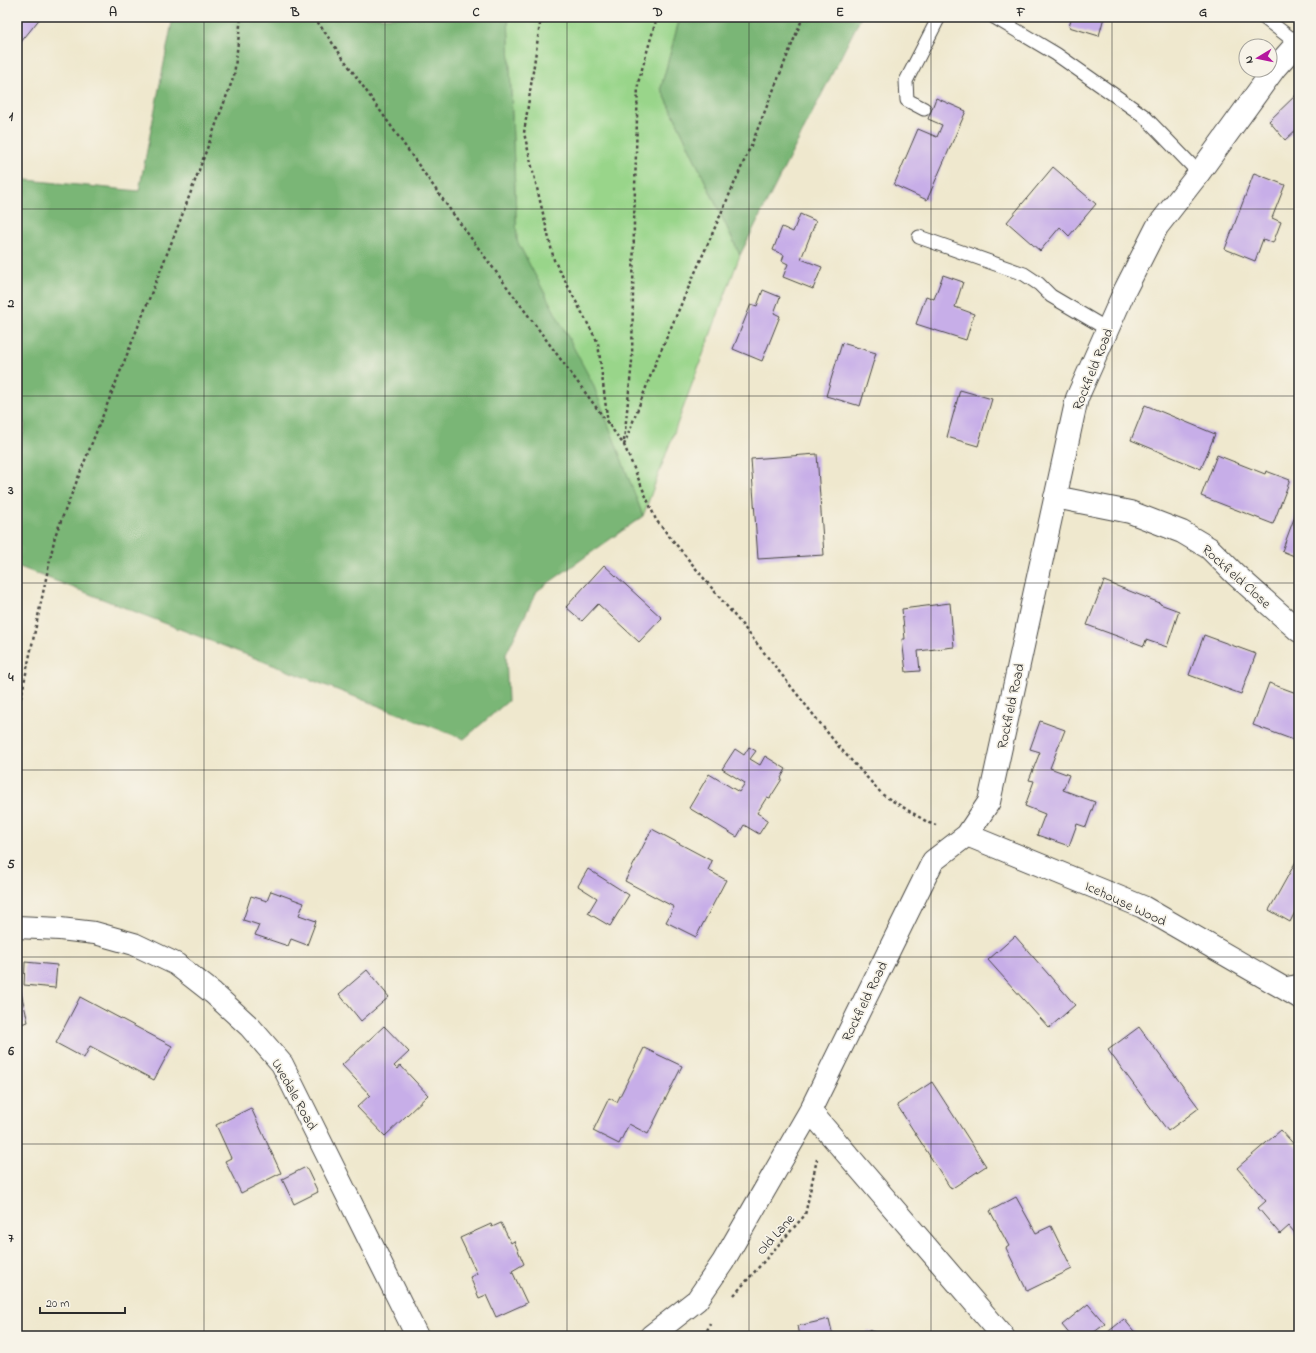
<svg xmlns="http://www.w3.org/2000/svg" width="1316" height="1353" font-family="'Indie Flower',sans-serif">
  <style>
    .green { fill: #99d58a; stroke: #62805a }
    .forest { fill: #7ab676; stroke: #527050 }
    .building { fill: #c7aee8 }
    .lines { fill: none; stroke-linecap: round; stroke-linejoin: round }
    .lane-casing { stroke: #484743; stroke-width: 15 }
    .street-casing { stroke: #484743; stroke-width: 24 }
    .path { stroke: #484743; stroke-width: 2.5; stroke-dasharray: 3 3; stroke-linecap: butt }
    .lane { stroke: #fff; stroke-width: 13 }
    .street { stroke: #fff; stroke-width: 22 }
    .grid { fill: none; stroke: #2b2b2b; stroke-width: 1; stroke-opacity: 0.55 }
    .labels { text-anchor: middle; stroke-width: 3.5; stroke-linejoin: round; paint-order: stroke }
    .street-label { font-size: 14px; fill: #2b2b2b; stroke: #f7f3e8 }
    .neatline { fill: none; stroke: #2b2b2b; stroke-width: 1.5 }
    .grid-label { font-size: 13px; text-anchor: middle; font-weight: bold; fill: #2b2b2b }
  </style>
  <rect width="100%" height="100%" fill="#f7f3e8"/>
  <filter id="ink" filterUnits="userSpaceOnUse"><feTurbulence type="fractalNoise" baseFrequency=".025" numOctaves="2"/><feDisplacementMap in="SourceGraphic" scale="8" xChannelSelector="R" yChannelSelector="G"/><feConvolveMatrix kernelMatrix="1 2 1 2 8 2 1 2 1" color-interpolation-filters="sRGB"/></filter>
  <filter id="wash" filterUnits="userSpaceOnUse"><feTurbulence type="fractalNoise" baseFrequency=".012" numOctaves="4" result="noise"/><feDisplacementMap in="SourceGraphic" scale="16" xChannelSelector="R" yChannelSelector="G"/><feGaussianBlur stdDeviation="0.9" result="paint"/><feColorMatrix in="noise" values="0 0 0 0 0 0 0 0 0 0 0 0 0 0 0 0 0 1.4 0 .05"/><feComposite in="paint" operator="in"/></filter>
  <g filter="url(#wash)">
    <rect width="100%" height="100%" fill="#efe8ce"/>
    <!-- green -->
    <path class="green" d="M508,17H680L661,88L740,255L643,516L592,384L517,241Z"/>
    <!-- forest -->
    <path class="forest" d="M173,17H508L517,241L593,384L643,516L537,591L506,654L508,701L464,739L17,566V464L25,424L17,418V179L139,191Z
      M680,17H861L740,255L661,88Z"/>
    <g id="blocks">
      <!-- building -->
      <path class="building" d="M17,17H41L17,47Z
        M1072,17H1104L1099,36L1069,27Z
        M1299,92V127L1285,140L1269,121Z
        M936,98L966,111L927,200L894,185L918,129L937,137L942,125L928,119Z
        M1053,167L1096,204L1069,236L1060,227L1040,251L1007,222Z
        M1254,173L1285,185L1272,218L1281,222L1273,243L1263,239L1255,261L1225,249Z
        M800,214L816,221L801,259L822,267L813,289L783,277L788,264L782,261L784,255L773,250L782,227L793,232Z
        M943,275L963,282L955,307L974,314L966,340L916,324L926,296L934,299Z
        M763,290L780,297L774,313L780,316L762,361L733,349L751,304L757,306Z
        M842,343L876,353L860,406L826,396Z
        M960,390L992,399L978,446L947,437Z
        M1145,405L1215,434L1201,469L1131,440Z
        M817,454L824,555L758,559L751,459Z
        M1217,455L1265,474L1266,471L1290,480L1273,524L1201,496Z
        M1296,513L1299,514V558L1282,551Z
        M604,565L662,618L639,642L598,604L582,621L566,607Z
        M1104,581L1160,603V604L1179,611L1167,647L1146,640L1144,646L1087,625Z
        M950,603L954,647L918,651L920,671L906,672L902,639H905L902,609Z
        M1204,635L1256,654L1241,694L1189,675Z
        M1269,683L1299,694V742L1253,725Z
        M1040,721L1065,730L1050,768L1069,775L1063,790L1095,802L1086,827L1077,824L1069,846L1037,835L1045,814L1025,806L1034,781L1029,780L1040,752L1030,749Z
        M749,747L756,751L750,759L760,765L765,756L786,769L781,778L782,779L770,798L767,797L757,813L768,820L759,834L744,825L737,837L689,808L709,774L739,792L745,783L722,769L735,749L744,755Z
        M652,829L712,861L708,870L726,880L696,937L666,922L674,907L625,881Z
        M1299,856V915L1295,912L1290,922L1269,910Z
        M588,869L629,895L610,926L588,913L597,898L578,886Z
        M271,891L304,903L299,915L316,921L307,945L291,939L288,946L255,935L259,925L243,920L251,896L267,901Z
        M1015,936L1075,1005L1049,1028L988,960Z
        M25,962L57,965L55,988L24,985Z
        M367,970L389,997L361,1021L339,994Z
        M18,980L28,1022L17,1025V981Z
        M80,997L172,1046L154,1080L90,1046L84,1058L56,1043Z
        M384,1026L409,1052L394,1066L397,1069L400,1065L428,1095L385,1136L357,1107L370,1095L342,1065Z
        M1139,1027L1199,1108L1168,1131L1108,1050Z
        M644,1048L682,1066L648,1134L629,1124L619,1144L593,1131L609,1098L617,1102Z
        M932,1082L986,1166L951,1189L897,1105Z
        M251,1108L281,1173L241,1193L225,1161L231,1158L216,1125Z
        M1281,1130L1299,1150V1238L1289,1226L1280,1234L1258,1208L1266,1201L1237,1168Z
        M306,1167L318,1192L294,1204L282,1179Z
        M1016,1197L1036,1233L1051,1226L1072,1269L1027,1291L1006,1248L1009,1246L990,1211Z
        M501,1223L511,1243L514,1241L524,1264L512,1271L527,1303L496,1317L486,1295L479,1298L470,1277L477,1274L460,1238L491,1224L492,1227Z
        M1088,1304L1105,1324L1089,1336H1071L1062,1325Z
        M829,1319L833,1336H800L798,1326Z
        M1124,1319L1138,1336H1103Z
        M868,1330L884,1336H866Z"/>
    </g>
  </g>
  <g filter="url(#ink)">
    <use href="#blocks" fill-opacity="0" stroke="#484743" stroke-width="1"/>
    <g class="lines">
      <defs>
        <path id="lane" d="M994,17L1056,54L1144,116L1199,173
          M1263,17L1297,43
          M924,109L907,100L906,81L939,17
          M919,237L1024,274L1039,284L1051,296L1107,329
          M1279,985L1299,981"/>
        <path id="street" d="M1055,497L1130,512L1182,532L1209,548L1235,574L1299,631
          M967,835L1143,907L1299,997
          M17,927L60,929L95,933L134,944L176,964L213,993L250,1027L282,1064L417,1336
          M810,1111L1003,1336
          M651,1336L697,1300L723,1262L810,1111L933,861L967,835L989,802L1077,398L1125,290L1157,227L1199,173L1275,68L1299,41"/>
      </defs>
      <!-- lane casing -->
      <use href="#lane" class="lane-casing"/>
      <!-- street casing -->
      <use href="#street" class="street-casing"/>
      <!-- path -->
      <path class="path" d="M314,17L451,211L624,445L656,520L743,626L839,747L883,795L929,823L936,825
        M541,17L524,133L554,260L598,343L608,424
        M624,441L632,361L634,223L638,83L657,17
        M624,445L655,364L752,143L803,17
        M17,716L55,536L180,221L234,76L241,17
        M734,1295L805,1215L817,1159
        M705,1336L710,1323"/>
      <!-- lane -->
      <use href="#lane" class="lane"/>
      <!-- street -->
      <use href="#street" class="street"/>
    </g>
  </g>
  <!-- grid -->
  <path class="grid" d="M204,17V1336M385,17V1336M567,17V1336M749,17V1336M931,17V1336M1112,17V1336M17,209H1299M17,396H1299M17,583H1299M17,770H1299M17,957H1299M17,1144H1299"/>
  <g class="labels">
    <!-- street labels -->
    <g class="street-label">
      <text transform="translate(1092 369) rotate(-68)" y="5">Rockfield Road</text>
      <text transform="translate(1237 576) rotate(42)" y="5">Rockfield Close</text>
      <text transform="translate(1010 706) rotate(-78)" y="5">Rockfield Road</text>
      <text transform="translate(1126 903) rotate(25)" y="5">Icehouse Wood</text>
      <text transform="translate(864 1001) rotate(-64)" y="5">Rockfield Road</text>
      <text transform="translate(295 1094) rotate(61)" y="5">Uvedale Road</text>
      <text transform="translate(775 1234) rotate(-48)" y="5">Old Lane</text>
    </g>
  </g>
  <!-- margin -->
  <rect width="1316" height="1353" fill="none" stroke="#f7f3e8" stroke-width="44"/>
  <!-- north arrow -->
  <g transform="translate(1258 58) rotate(260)"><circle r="19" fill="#f7f3e8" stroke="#a5a39c"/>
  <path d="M0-3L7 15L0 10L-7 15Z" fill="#b5179e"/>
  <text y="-6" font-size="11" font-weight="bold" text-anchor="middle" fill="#2b2b2b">N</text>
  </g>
  <!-- scale -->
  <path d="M40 1307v6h85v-6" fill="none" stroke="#2b2b2b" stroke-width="2"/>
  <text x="46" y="1307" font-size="12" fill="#2b2b2b" stroke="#f7f3e8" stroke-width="3" paint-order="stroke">20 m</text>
  <rect x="22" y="22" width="1272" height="1309" class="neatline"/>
  <g class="grid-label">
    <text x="113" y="16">A</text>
    <text x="295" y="16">B</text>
    <text x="476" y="16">C</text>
    <text x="658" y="16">D</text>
    <text x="840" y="16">E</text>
    <text x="1021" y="16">F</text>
    <text x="1203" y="16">G</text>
    <text x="11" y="120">1</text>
    <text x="11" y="307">2</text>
    <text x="11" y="494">3</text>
    <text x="11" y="681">4</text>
    <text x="11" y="868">5</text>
    <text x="11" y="1055">6</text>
    <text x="11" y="1242">7</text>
  </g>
</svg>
